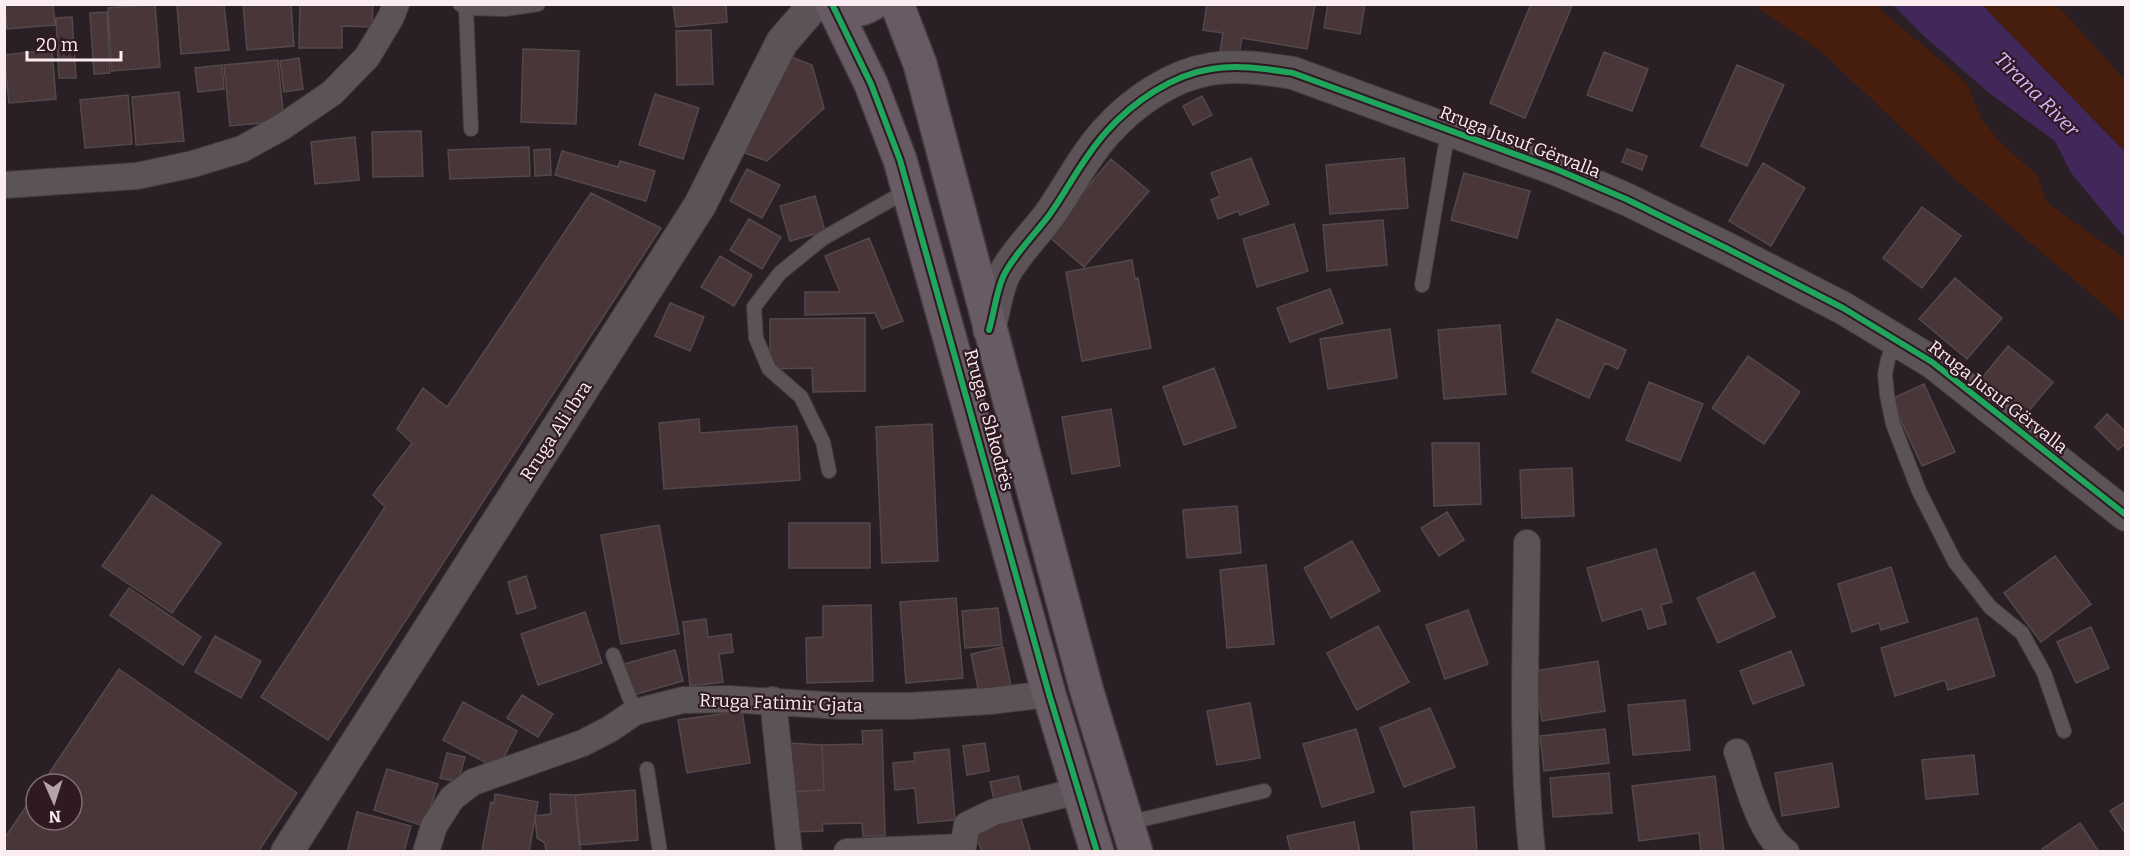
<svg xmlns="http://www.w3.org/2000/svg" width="2130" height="856" font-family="Bitter,serif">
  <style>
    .green { fill: #471e0d }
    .water { fill: #42275b }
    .building { fill: #483639; stroke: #53494b; stroke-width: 1.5 }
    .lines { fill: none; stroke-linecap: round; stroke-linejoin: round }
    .service-casing { stroke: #443b3e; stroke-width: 16 }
    .minor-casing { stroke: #443b3e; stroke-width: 28 }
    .tertiary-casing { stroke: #443b3e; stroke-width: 34 }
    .primary-casing { stroke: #443b3e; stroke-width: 36 }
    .service { stroke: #5c5356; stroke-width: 14 }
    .minor { stroke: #5c5356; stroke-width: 26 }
    .tertiary { stroke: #5c5356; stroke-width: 32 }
    .primary { stroke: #685b63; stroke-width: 33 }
    .cycleway-casing { stroke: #2f1a23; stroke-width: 10 }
    .cycleway { stroke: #20a55d; stroke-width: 6 }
    .labels { text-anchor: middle; stroke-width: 4.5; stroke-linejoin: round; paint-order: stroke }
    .street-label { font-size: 18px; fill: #fbecf1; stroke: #2f1a23 }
    .water-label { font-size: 20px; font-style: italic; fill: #d6b7fe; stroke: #2f1a23 }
  </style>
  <rect width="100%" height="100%" fill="#2a1f24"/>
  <!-- green -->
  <path class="green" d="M1754,5H1875L1966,82L1981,118L1999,141L2038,176L2046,202L2125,258V323L1954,178L1823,53Z
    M1982,5H2057L2125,80V152Z"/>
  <!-- water -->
  <path class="water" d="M1893,5H1982L2125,152V238L2071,173L2055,141L1989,93L1925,37Z"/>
  <!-- building -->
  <path class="building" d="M5,4H53L55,25L7,29Z
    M155,4L160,67L112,71L108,8Z
    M191,4H224L229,50L181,54L177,6Z
    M243,4H291L294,46L247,50Z
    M300,4H373L372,27L342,26V48H299Z
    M673,4H726L727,22L676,27Z
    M1207,4H1315L1307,49L1242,38L1239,54L1220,51L1223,33L1203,30Z
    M1328,4H1365L1360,34L1324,28Z
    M1531,4L1572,6L1525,118L1490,103Z
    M107,12L110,73L94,74L90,13Z
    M72,17L76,78H59L56,18Z
    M711,30L713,84L677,85L676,31Z
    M523,49L579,51L576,124L521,122Z
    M52,50L56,99L9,103L4,55Z
    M1604,52L1648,69L1632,111L1587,95Z
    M786,55L812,65L824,108L767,161L745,153Z
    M299,58L303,89L284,92L280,61Z
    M278,60L284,121L230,126L224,65Z
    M222,65L224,89L198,92L195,68Z
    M1737,65L1784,85L1747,166L1701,146Z
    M179,92L184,141L136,145L132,97Z
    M655,94L699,108L683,159L639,145Z
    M128,95L132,144L85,148L80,100Z
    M1202,96L1212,115L1193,125L1183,106Z
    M421,131L423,176L373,177L372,132Z
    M355,137L359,180L315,184L311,142Z
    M529,147L530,176L450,179L448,150Z
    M550,149L551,175L535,176L534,150Z
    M1627,149L1647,156L1642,170L1622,162Z
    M562,151L618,167L620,161L655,171L646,201L555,175Z
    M1251,158L1269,204L1240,215L1238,211L1218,219L1211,200L1220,196L1211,173Z
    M1404,158L1408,208L1330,214L1326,165Z
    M1111,159L1149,191L1084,267L1047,235Z
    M1763,163L1805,188L1771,246L1729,221Z
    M747,169L780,185L762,218L730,201Z
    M1464,173L1530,191L1517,238L1451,220Z
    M591,193L661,228L328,740L261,697L385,507L373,495L412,443L397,429L423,388L447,407Z
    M815,196L825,231L790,241L780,206Z
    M1922,207L1961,236L1922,288L1883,258Z
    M749,219L781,237L762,269L730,250Z
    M1383,220L1387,265L1327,271L1323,225Z
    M1294,224L1308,271L1257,287L1243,239Z
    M869,238L903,321L882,329L875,313L805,315V292H840L825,256Z
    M720,256L752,275L734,306L701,287Z
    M1132,260L1135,279L1138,278L1151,348L1082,361L1066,272Z
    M1955,278L2002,318L1967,359L1919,319Z
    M1330,289L1343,323L1290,342L1277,308Z
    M670,303L704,317L690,351L655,336Z
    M865,318V391L813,392L812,368L770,369V319Z
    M1557,319L1626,350L1618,369L1605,363L1589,398L1532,372Z
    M1500,325L1506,394L1444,399L1438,330Z
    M1390,329L1397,378L1328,389L1320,339Z
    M2008,346L2053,382L2022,419L1978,383Z
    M1748,356L1800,392L1764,444L1712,408Z
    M1214,368L1236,427L1184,445L1163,387Z
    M1649,382L1703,404L1680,461L1626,440Z
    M1924,384L1955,452L1922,466L1891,399Z
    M1111,409L1120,466L1072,474L1062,417Z
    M2107,414L2126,432V443L2118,450L2095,427Z
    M699,419L700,433L797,426L800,480L664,489L659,423Z
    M932,424L938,561L882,563L876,427Z
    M1432,443H1479L1481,504L1434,506Z
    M1572,468L1574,516L1522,518L1520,470Z
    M152,495L221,543L172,613L102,566Z
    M1237,506L1241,553L1187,558L1183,510Z
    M1447,512L1464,540L1439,556L1421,528Z
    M789,523H870V568H789Z
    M659,525L679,634L621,644L601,535Z
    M1352,541L1380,591L1331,618L1304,568Z
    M1656,549L1672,602L1661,605L1666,624L1648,629L1642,609L1602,621L1587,568Z
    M2055,556L2091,604L2041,642L2004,593Z
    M1266,565L1274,644L1227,648L1220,570Z
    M1891,567L1908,622L1881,630L1879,623L1852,632L1838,584Z
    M1754,572L1775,617L1718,643L1697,598Z
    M526,576L536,608L517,614L508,582Z
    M129,588L201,637L183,665L110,615Z
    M956,598L963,678L906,683L900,602Z
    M871,605L873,681L807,683L806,638L823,637V606Z
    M998,608L1002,645L965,648L962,611Z
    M1468,610L1488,664L1445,679L1426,625Z
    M585,612L602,663L538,685L521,634Z
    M1977,618L1995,676L1948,690L1945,680L1895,696L1881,648Z
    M706,619L708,637L731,634L733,652L719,654L723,682L690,686L683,622Z
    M1378,626L1409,682L1357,710L1327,653Z
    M2091,627L2109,668L2076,683L2057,642Z
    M215,636L261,661L241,698L195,672Z
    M1003,647L1012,691L980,698L971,654Z
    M675,650L683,681L633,695L624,664Z
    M1791,651L1804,685L1753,704L1740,671Z
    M1598,661L1605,711L1542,721L1534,671Z
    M119,669L297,793L258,852H4V839L36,792V820H72V784H42Z
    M522,695L553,714L538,737L507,718Z
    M1685,700L1690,750L1633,755L1628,705Z
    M463,702L517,731L498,769L443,740Z
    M1250,703L1260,758L1217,765L1207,711Z
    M1430,708L1455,767L1404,787L1380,728Z
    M742,711L750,763L687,773L678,720Z
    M1356,729L1374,792L1322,807L1303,744Z
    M1605,729L1609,763L1544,771L1540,736Z
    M882,730L885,836H863L862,823L822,824L823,831L793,832L792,792L824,790L822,745L863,744L862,731Z
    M787,743L822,745L824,790L792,792Z
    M985,743L989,771L967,775L963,746Z
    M949,749L955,820L918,823L915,788L895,790L893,763L915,761L914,753Z
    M447,753L465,757L458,782L440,778Z
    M1974,755L1978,794L1926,799L1922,760Z
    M1832,763L1839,807L1782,816L1775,773Z
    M387,769L438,784L424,826L374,810Z
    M1609,773L1612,813L1553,817L1550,778Z
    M1018,776L1023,798L995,804L990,782Z
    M1715,776L1724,852H1701L1699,833L1639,841L1632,786Z
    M635,790L638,840L579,845L575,795Z
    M495,794L538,802L529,852L482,850L491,802L494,803Z
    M550,794L575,795L581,852H546L545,843L537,838L535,816L551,814Z
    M2126,801V834L2110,811Z
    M1474,807L1477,852H1414L1411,812Z
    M357,812L411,826L404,852H347Z
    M1020,815L1031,852H982L973,827Z
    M1354,822L1360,852H1291L1287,836Z
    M2080,823L2099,852H2043L2042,849Z"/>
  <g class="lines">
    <defs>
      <path id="service" d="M460,4L466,8L471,129
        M466,8L505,9L538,4
        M1422,285L1445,149L1450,131
        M1896,340L1888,359L1885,374L1887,395L1893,424L1919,491L1955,562L1990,607L2022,633L2044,673L2064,731
        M829,471L823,442L801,397L769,369L756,338L754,307L780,273L822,239L908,190
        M613,655L635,712
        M647,769L660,852
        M1127,823L1264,791"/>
      <path id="minor" d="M4,185L137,176L193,164L242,149L282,127L332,93L367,57L391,17L396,4
        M1527,543C1526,646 1521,749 1532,852
        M773,700L789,852
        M1737,752C1747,780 1760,836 1786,852
        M426,852L434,826L452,798L473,782L583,743L610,729L635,712L683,700L728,699L841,706H910L990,701L1049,694
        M847,852L963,847L967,825L994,812L1078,791"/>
      <path id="tertiary" d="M989,330C994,313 996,293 1003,277C1011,258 1037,232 1050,214C1069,187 1084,156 1107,131C1133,102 1172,75 1211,69C1238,64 1267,69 1293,73L1558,170L1626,199L1726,248L1843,308L1932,362L2126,515
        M287,852L700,205L782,42L815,4"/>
      <path id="primary" d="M832,4L871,84L900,160L1049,694L1097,852
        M834,4C846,12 859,12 872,4
        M897,4L920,64L1086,688L1136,852"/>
    </defs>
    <!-- service casing -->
    <use href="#service" class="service-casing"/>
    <!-- minor casing -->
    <use href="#minor" class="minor-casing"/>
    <!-- tertiary casing -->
    <use href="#tertiary" class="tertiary-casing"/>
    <!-- primary casing -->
    <use href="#primary" class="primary-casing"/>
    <!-- service -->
    <use href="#service" class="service"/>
    <!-- minor -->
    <use href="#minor" class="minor"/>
    <!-- tertiary -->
    <use href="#tertiary" class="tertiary"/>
    <!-- primary -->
    <use href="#primary" class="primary"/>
    <defs>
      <path id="cycleway" d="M832,4L871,84L900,160L1049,694L1097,852
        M989,330C994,313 996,293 1003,277C1011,258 1037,232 1050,214C1069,187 1084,156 1107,131C1133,102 1172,75 1211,69C1238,64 1267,69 1293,73L1558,170L1626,199L1726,248L1843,308L1932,362L2126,515"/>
    </defs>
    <!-- cycleway casing -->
    <use href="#cycleway" class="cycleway-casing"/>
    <!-- cycleway -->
    <use href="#cycleway" class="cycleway"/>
  </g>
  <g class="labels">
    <!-- street labels -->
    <g class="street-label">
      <text transform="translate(1520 142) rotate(21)" y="6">Rruga Jusuf Gërvalla</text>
      <text transform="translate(1998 397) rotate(38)" y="6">Rruga Jusuf Gërvalla</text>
      <text transform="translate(989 420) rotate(75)" y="6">Rruga e Shkodrës</text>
      <text transform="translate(556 431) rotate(-57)" y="6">Rruga Ali Ibra</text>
      <text transform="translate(781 703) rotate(2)" y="6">Rruga Fatimir Gjata</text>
    </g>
    <!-- water labels -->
    <g class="water-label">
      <text transform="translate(2037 94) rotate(45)" y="7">Tirana River</text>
    </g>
  </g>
  <!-- border -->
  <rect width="2130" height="856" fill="none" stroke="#fbecf1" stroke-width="12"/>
  <!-- north arrow -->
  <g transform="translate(54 802) rotate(177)"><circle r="28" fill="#2f1a23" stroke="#816e75" stroke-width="1.5"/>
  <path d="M0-4.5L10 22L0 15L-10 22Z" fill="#b2a4a9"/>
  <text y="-9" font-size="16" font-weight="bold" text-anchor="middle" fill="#fbecf1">N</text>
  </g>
  <!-- scale -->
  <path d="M27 51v9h94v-9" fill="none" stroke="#fbecf1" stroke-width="3"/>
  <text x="36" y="51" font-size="18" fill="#fbecf1" stroke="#2f1a23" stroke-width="4.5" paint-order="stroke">20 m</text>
</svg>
